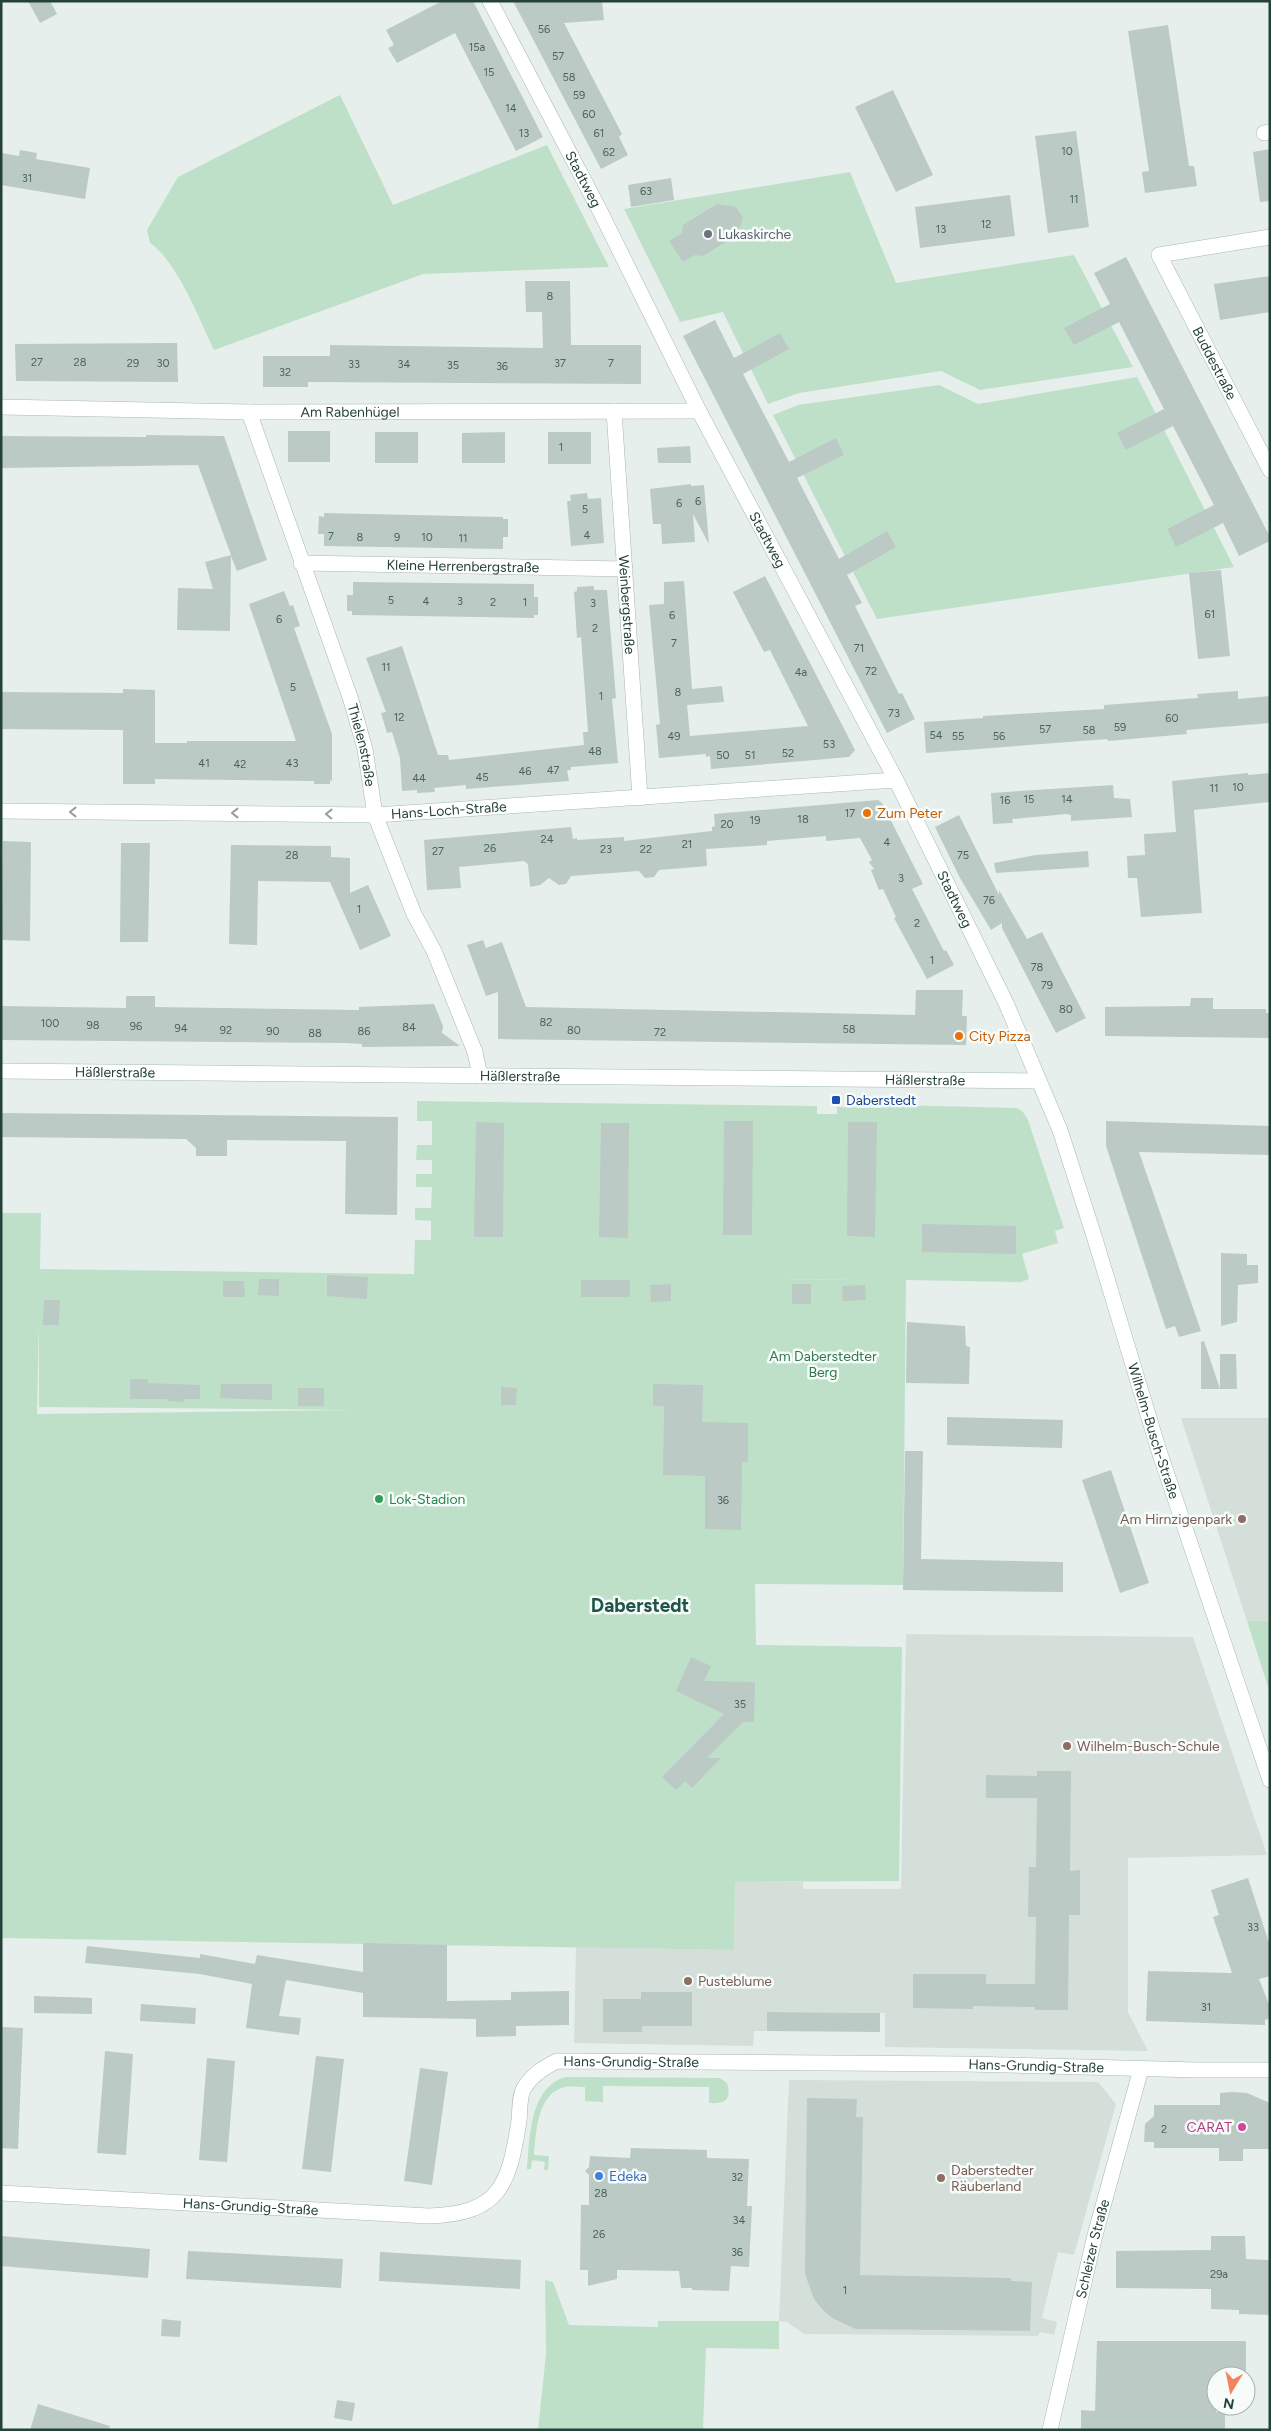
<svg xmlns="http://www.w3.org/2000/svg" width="1271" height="2431" font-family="Figtree,sans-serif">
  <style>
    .built { fill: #d4dfda }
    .green { fill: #bfe0c8; fill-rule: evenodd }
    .building { fill: #bbcac4 }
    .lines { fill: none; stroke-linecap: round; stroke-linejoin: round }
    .street-casing { stroke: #a8b8b2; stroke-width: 16 }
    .secondary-casing { stroke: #a4bbb3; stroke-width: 16 }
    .street { stroke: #fff; stroke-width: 15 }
    .secondary { stroke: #fff; stroke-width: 15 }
    .oneway { stroke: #92a09c }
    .worship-dot { fill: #6b7280; stroke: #f7fbf9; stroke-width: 2 }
    .food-dot { fill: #e8710a; stroke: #f7fbf9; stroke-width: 2 }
    .transit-dot { fill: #1a4fb4; stroke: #f7fbf9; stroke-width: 2 }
    .leisure-dot { fill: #2e9e5b; stroke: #f7fbf9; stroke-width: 2 }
    .education-dot { fill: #8d6e63; stroke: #f7fbf9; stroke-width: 2 }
    .hotel-dot { fill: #d1479c; stroke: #f7fbf9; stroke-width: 2 }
    .shop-dot { fill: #3f7fe0; stroke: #f7fbf9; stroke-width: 2 }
    .labels { text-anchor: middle; stroke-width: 5; stroke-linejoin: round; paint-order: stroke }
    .number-label { font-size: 11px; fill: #4a645c }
    .street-label { font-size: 14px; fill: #24423a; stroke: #f7fbf9 }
    .worship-label { font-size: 14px; fill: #5b616d; stroke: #f7fbf9; text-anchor: start }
    .food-label { font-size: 14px; fill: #c56008; stroke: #f7fbf9; text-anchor: start }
    .transit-label { font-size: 14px; fill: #164399; stroke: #f7fbf9; text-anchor: start }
    .park-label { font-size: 14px; fill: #2d7a4b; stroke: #f7fbf9 }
    .leisure-label { font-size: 14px; fill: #27864d; stroke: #f7fbf9; text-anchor: start }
    .education-label { font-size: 14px; fill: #785e54; stroke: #f7fbf9; text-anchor: start }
    .hotel-label { font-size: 14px; fill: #b23c85; stroke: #f7fbf9; text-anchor: end }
    .shop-label { font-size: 14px; fill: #366cbe; stroke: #f7fbf9; text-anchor: start }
    .district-label { font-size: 19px; font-weight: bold; fill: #1f5548; stroke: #f7fbf9 }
  </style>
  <rect width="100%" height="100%" fill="#e6efeb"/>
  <!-- built -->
  <path class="built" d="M1181,1418H1270V1621H1247Z
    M906,1634L1193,1637L1267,1855L1128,1858V2012L1148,2051L885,2047V2013H880L768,2012L767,2031H754L753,2046L574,2043L576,1947L734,1950L735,1882H803V1889H901Z
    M789,2080L1098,2082L1116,2104L1074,2255L1058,2252L1042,2318L1057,2322L1054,2335L1040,2332L1038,2336L804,2334L787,2322L779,2321Z"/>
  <!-- green -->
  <path class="green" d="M340,95L393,205L547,145L609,267L423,274L214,350C200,321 177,261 150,243L147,230L178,177Z
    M850,172L896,283L1074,255L1133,367L980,390L941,371L799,393L768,404L723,312L680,322L624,209Z
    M1137,377L1234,567L877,619L773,415L798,405L939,385L978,404Z
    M417,1101L817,1106V1114H837V1107L878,1108L896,1105L1017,1108L1023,1112L1028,1120L1064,1228L1055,1231L1058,1243L1022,1254L1029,1279L1021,1282L906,1280L903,1585L755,1584L756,1645L902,1647L899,1881L735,1882L734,1950L1,1938V1213H41L40,1269L858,1280L414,1274L415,1240H431V1221L415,1220V1208H431L432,1187H416V1174H432V1160H416L417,1145H432V1121H417ZM39,1321V1407L352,1410L37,1414Z
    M1247,1621H1270V1693Z
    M566,2077L720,2078L727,2083C732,2100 725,2104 709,2103V2087L603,2086V2102L585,2101V2087C579,2087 571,2086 565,2087C537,2093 536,2133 534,2155L549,2156L548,2170H544L545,2162L532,2160L531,2169H527C530,2138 529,2087 566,2077Z
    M545,2280L553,2282L569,2325L658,2327V2321H779V2349L706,2348L703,2430H538L546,2354Z"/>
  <!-- building -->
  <path class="building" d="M28,1H50L57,14L40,23Z
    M442,1H473L543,137L516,151L455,33L397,63L388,48L394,45L386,30Z
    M513,1H602L604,20L564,23L622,134L619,137L628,155L601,169Z
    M1168,25L1189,166H1194L1197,186L1145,193L1142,172L1149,171L1128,31Z
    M893,90L933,175L896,192L855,107Z
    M1076,131L1089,227L1048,233L1035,136Z
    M1270,149V201L1260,202L1253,152Z
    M20,150L37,153L36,159L90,168L85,199L1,185V153L19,156Z
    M671,178L674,200L631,207L628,185Z
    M1010,195L1015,236L920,248L915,207Z
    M717,204L736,207L743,218L737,235L703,256L695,255L683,262L669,241L682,233L683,225Z
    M1126,257L1270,537V541L1239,556L1223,523L1176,547L1167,529L1214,505L1173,426L1126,450L1117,433L1164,409L1119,322L1074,345L1064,328L1110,304L1094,273Z
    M1270,276V312L1220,320L1214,284Z
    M525,281H570L571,345H641V384L308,382V387H263V356H330V345L543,348L542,312H526Z
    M715,320L734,358L780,333L789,349L743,374L789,462L836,438L844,455L797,478L839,559L887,531L896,547L847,575L862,603L855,606L899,694L902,693L915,719L887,733L683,336Z
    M177,343L178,382L16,381L15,344Z
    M288,431H330V462H288Z
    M375,432H418V463H375Z
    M505,432V463H462V433Z
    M548,432H591V464H548Z
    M146,435L224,436L267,560L237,571L231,556L230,631L177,630L178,588L213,589L205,562L231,555L198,465L1,468V436L146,437Z
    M690,446L691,463H658L657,448Z
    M691,484V486L704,485L709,544L693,514L695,542L662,544L661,524H653L650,489Z
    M587,493L588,499L601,498L604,543L571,546L567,501H571L570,495Z
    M324,513L503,517V519H508V537H503V549L324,546V534H318L319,516L324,517Z
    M1221,570L1230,656L1198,659L1189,573Z
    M765,576L855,750L849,757L711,769L710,756L706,757V754L659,758L656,725L660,724L649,605L664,604V582L684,581L692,689L722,686L724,702L687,705L690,736L808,726L770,650L764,652L733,592Z
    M353,582L534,584V597H538V615H534V618L352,615V611H347V595H353Z
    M594,586V590H607L616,698L612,699L618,763L571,767V770H567L569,781L466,789V785L434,788L435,792L417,793V790L402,791L400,758L392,732L387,733L381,713L386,712L366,658L402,646L438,755H448L449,760L584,745L583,732H588L581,637L577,638L574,592L577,591V587Z
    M284,591L290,606L293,605L300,626L294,628L332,734V781L330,780V784H314V781L155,779V784H123V730L1,729V692L123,693V689L155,690V743H187V741H296L249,604Z
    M1238,691V699L1270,696V723L1186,730L1187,734L1108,741L1107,739L926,753L924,722L983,718V716L1104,709V705L1198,698L1197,694Z
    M1248,773V775L1270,773V802L1194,810L1202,913L1141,917L1137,878H1128L1127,856L1145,855L1144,834L1176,832L1172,781Z
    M1113,785L1114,798L1130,799L1132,817L1071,821V815L1066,814L1012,819L1013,823L993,824L991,793Z
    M878,800L882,803L923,884L912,889L944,951L946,950L954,965L927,979L894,918L896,917L883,889L879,890L871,870L874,869L869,862L872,860L860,838L826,841V836L767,841V845L706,849L707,866L659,870L654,877L645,878L639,871L571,876L566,884L559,885L549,878L540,885L530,887L528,864L524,861L459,867L461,888L427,890L424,840L571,827L573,839L577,838V840L624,837V841L712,831V827L715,826L714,814Z
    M959,815L999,895V890L1027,939L1042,932L1086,1018L1056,1033L1002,928V923L991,930L960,878L935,827Z
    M3,841L31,842L30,941L2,940Z
    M121,843H150L148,942H120Z
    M231,845L331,846V857L350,858V893L368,885L391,936L360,950L330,882L258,881L257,945L229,944Z
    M1088,851L1089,867L996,873L994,863L1036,855Z
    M483,940L486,948L502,942L526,1007L915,1015L916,990H963L962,1016H967L966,1045L498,1039V992L486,996L467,945Z
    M126,996H155V1007L359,1010V1007L434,1004L443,1026L442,1033L460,1046L362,1047V1044L346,1043L1,1040V1006L126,1008Z
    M1191,998H1213V1009H1266V1013H1270V1038L1105,1036V1007L1190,1006Z
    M1,1113L398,1117L397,1215L345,1214L346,1141L227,1140V1156H196V1148L186,1139L1,1137Z
    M724,1121H753L752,1235H723Z
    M1106,1121L1270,1126V1155L1139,1152L1201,1331L1179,1337L1175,1326L1166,1329L1106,1146Z
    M476,1122L504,1123L503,1237H474Z
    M848,1122H877L875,1237L847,1236Z
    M601,1123H629L628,1238L599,1237Z
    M922,1224L1016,1226V1254L922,1252Z
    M1221,1253L1247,1254V1265H1258V1283L1238,1285L1237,1322L1221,1326Z
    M327,1275L368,1277L367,1299L327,1296Z
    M259,1279H279V1296L258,1295Z
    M581,1280H630V1297H581Z
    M223,1281H244L245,1297H223Z
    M671,1284V1301L651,1302L650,1285Z
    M792,1284H811V1304H792Z
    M865,1285L866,1300L843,1301L842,1286Z
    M44,1300H60L59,1325H43Z
    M907,1322L965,1326L966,1346L970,1347L969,1384L906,1383Z
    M1204,1341L1220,1389H1201V1342Z
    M1220,1354H1236L1237,1389H1220Z
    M130,1379H148V1383L200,1385V1399H184V1402L167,1401V1399H130Z
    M221,1384H272V1400L220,1398Z
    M653,1384L703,1385L702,1422L748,1423V1462H742L741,1530L705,1529V1476L663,1475L664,1406H653Z
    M501,1387L517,1388L516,1405H501Z
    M298,1388H324V1406H298Z
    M947,1417L1063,1420L1062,1448L947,1445Z
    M905,1451H923L921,1559L1063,1562V1592L903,1590Z
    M1111,1470L1149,1583L1120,1593L1082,1480Z
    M691,1657L711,1666L704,1681L755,1682L754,1722H743L707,1758H721L692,1788L685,1781L676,1790L662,1777L724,1714L676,1691Z
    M1037,1771H1071L1070,1871L1080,1870V1915H1069L1068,2010H1035V2007L973,2006V2009L913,2008V1974H986V1984H1035L1036,1917H1028L1029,1867H1036L1037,1798H986V1775L1037,1776Z
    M1248,1878L1270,1946V1976L1259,1979L1270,2007V2018L1265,2020V2025L1146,2021L1148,1971L1232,1973L1213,1917L1219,1915L1211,1890Z
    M363,1943L447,1945V2001L511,2000V1992L569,1991V2025L516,2026V2036L476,2037V2019L363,2017V1993L286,1980L279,2016L301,2018L299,2035L246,2028L252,1984L200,1974L85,1963L87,1946L200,1958V1954L255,1964L257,1955L363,1972Z
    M641,1992H692V2026H642V2032H603V1999H641Z
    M34,1996L92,1998V2014L34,2013Z
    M141,2004L196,2008L195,2024L140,2021Z
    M767,2012L880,2013V2032L767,2031Z
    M1,2027L23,2028L18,2149L1,2148Z
    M105,2051L133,2054L126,2155L97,2153Z
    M316,2056L344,2059L331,2172L302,2169Z
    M207,2058L235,2061L227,2162L199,2160Z
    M420,2068L448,2072L432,2185L404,2181Z
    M1232,2092L1247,2093L1270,2103V2149H1243V2161H1219V2148H1154V2142H1144L1145,2124L1154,2116V2105H1220V2093Z
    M807,2098L857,2099L856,2117H863L860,2275L1011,2278V2281L1032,2282L1030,2331L856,2329L832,2318L822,2309L814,2299L805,2274Z
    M631,2148L707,2150V2158L749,2159L747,2206H752L749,2267L731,2266L729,2291L692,2290V2288H681L679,2271L617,2270V2279L588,2286V2270H580L581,2205H589V2175L585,2171L589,2167L590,2156L630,2158Z
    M1,2236L150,2249L148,2278L1,2266Z
    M1211,2236H1245L1246,2259L1270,2260V2315L1239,2314V2310L1211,2309V2289L1116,2288V2251L1211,2250Z
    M188,2251L343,2259L341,2288L186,2279Z
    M380,2252L521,2260L520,2289L379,2281Z
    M162,2319L181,2321L180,2337L161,2336Z
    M1097,2341H1246V2376H1216V2412H1225V2430H1081V2410L1095,2411Z
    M337,2400L355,2403L352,2421L334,2418Z
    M38,2404L110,2426L109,2430H30Z"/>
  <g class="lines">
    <defs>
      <g id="street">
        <path id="s1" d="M490,1L600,211L699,411L896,780"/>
        <path d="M1264,133L1270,132"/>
        <path id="s2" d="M1270,237L1159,255L1270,470"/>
        <path id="s3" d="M1,407L249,412L699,411"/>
        <path id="s4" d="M614,411L640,798"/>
        <path id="s5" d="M249,412L351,700L365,749L375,815L414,914L434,951L475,1052L480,1076"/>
        <path id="s6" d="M301,563L625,569"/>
        <path id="s7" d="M1,2193L429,2216C500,2214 509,2185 519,2121C520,2112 519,2096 524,2088C532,2075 543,2068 557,2061L965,2064L1198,2070H1270"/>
        <path id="s8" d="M1050,2430L1095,2235L1141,2069"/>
      </g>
      <g id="secondary">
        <path id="s9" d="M1,811L375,815L896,780L1006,1003L1060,1130L1095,1239L1159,1451L1270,1780"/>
        <path id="s10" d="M1,1071L1038,1081"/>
      </g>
    </defs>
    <!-- street casing -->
    <use href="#street" class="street-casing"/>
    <!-- secondary casing -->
    <use href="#secondary" class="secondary-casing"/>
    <!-- street -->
    <use href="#street" class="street"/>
    <!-- secondary -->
    <use href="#secondary" class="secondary"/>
  </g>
  <!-- one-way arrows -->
  <defs><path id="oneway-chevron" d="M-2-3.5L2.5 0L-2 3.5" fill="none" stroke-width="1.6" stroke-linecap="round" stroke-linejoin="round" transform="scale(1.25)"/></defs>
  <g class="oneway">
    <use href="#oneway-chevron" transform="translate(73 812) rotate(-180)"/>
    <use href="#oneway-chevron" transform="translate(235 813) rotate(-180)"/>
    <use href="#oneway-chevron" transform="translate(329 814) rotate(-179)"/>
  </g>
  <!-- markers -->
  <circle class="worship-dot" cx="708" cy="234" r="5"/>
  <g class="food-dot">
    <circle cx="867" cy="813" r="5"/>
    <circle cx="959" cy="1036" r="5"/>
  </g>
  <rect class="transit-dot" x="831" y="1095" width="10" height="10" rx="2.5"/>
  <circle class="leisure-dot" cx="379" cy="1499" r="5"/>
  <g class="education-dot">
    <circle cx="1242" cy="1519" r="5"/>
    <circle cx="1067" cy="1746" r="5"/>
    <circle cx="688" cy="1981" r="5"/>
    <circle cx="941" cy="2178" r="5"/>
  </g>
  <circle class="hotel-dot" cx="1242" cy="2127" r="5"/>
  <circle class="shop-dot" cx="599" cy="2176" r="5"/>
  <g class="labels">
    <!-- number labels -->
    <g class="number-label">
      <text x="544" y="33">56</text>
      <text x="477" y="51">15a</text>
      <text x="558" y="60">57</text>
      <text x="489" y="76">15</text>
      <text x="569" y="81">58</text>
      <text x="579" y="99">59</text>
      <text x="511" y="112">14</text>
      <text x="589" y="118">60</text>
      <text x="524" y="137">13</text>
      <text x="599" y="137">61</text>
      <text x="1067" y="155">10</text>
      <text x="609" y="156">62</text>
      <text x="27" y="182">31</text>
      <text x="646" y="195">63</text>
      <text x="1074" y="203">11</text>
      <text x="986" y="228">12</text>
      <text x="941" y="233">13</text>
      <text x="550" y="300">8</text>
      <text x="37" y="366">27</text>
      <text x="80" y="366">28</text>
      <text x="133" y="367">29</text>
      <text x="163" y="367">30</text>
      <text x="560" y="367">37</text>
      <text x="611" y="367">7</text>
      <text x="354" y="368">33</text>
      <text x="404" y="368">34</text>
      <text x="453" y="369">35</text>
      <text x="502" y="370">36</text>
      <text x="285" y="376">32</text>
      <text x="561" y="451">1</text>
      <text x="698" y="505">6</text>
      <text x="679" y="507">6</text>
      <text x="585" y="513">5</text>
      <text x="587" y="539">4</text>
      <text x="331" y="540">7</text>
      <text x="360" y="541">8</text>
      <text x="397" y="541">9</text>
      <text x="427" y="541">10</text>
      <text x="463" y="542">11</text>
      <text x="391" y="604">5</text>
      <text x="426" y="605">4</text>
      <text x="460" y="605">3</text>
      <text x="493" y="606">2</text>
      <text x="525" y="606">1</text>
      <text x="593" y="607">3</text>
      <text x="1210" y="618">61</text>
      <text x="672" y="619">6</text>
      <text x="279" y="623">6</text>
      <text x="595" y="632">2</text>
      <text x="674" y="647">7</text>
      <text x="859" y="652">71</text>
      <text x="386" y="671">11</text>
      <text x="871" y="675">72</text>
      <text x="801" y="676">4a</text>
      <text x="293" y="691">5</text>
      <text x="678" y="696">8</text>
      <text x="601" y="700">1</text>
      <text x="894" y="717">73</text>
      <text x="399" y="721">12</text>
      <text x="1172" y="722">60</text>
      <text x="1120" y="731">59</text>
      <text x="1045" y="733">57</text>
      <text x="1089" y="734">58</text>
      <text x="936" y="739">54</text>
      <text x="674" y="740">49</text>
      <text x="958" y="740">55</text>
      <text x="999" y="740">56</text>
      <text x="829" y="748">53</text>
      <text x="595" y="755">48</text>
      <text x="788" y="757">52</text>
      <text x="723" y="759">50</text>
      <text x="750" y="759">51</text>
      <text x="204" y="767">41</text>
      <text x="292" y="767">43</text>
      <text x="240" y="768">42</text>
      <text x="553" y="774">47</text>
      <text x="525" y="775">46</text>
      <text x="482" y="781">45</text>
      <text x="419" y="782">44</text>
      <text x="1238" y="791">10</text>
      <text x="1214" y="792">11</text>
      <text x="1029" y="803">15</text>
      <text x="1067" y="803">14</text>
      <text x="1005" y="804">16</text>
      <text x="850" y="817">17</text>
      <text x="803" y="823">18</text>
      <text x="755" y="824">19</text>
      <text x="727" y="828">20</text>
      <text x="547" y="843">24</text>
      <text x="887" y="846">4</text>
      <text x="687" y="848">21</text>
      <text x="490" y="852">26</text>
      <text x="606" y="853">23</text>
      <text x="646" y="853">22</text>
      <text x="438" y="855">27</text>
      <text x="292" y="859">28</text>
      <text x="963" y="859">75</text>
      <text x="901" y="882">3</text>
      <text x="989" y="904">76</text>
      <text x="359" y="913">1</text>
      <text x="917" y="927">2</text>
      <text x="932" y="964">1</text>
      <text x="1037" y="971">78</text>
      <text x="1047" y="989">79</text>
      <text x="1066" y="1013">80</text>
      <text x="546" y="1026">82</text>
      <text x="50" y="1027">100</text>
      <text x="93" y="1029">98</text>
      <text x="136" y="1030">96</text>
      <text x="409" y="1031">84</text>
      <text x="181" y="1032">94</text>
      <text x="849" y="1033">58</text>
      <text x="226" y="1034">92</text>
      <text x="574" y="1034">80</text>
      <text x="273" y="1035">90</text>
      <text x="364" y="1035">86</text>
      <text x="660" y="1036">72</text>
      <text x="315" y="1037">88</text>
      <text x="723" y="1504">36</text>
      <text x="740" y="1708">35</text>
      <text x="1253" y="1931">33</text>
      <text x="1206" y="2011">31</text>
      <text x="1164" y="2133">2</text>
      <text x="737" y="2181">32</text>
      <text x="601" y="2197">28</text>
      <text x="739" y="2224">34</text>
      <text x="599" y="2238">26</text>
      <text x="737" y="2256">36</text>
      <text x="1219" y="2278">29a</text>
      <text x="845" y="2294">1</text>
    </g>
    <!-- street labels -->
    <g class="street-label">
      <text dy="5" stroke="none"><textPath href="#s1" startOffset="201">Stadtweg</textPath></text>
      <text dy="5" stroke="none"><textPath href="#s2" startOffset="234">Buddestraße</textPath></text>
      <text dy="5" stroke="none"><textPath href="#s3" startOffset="349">Am Rabenhügel</textPath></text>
      <text dy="5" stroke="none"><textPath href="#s1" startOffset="606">Stadtweg</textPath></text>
      <text dy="5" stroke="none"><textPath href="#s6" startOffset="162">Kleine Herrenbergstraße</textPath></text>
      <text dy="5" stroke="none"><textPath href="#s4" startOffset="194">Weinbergstraße</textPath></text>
      <text dy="5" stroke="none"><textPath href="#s5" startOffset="352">Thielenstraße</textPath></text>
      <text dy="5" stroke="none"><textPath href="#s9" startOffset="448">Hans-Loch-Straße</textPath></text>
      <text dy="5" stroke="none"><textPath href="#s9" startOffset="1029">Stadtweg</textPath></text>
      <text dy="5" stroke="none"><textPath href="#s10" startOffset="114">Häßlerstraße</textPath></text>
      <text dy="5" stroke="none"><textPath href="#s10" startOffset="519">Häßlerstraße</textPath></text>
      <text dy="5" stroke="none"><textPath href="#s10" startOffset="924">Häßlerstraße</textPath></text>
      <text dy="5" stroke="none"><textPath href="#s9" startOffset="1598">Wilhelm-Busch-Straße</textPath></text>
      <text dy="5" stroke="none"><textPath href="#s7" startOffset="729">Hans-Grundig-Straße</textPath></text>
      <text dy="5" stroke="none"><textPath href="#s7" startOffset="1134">Hans-Grundig-Straße</textPath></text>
      <text dy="5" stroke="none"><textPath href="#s7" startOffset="250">Hans-Grundig-Straße</textPath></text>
      <text dy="5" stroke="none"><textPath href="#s8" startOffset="186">Schleizer Straße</textPath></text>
    </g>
    <!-- worship labels -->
    <g class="worship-label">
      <text x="718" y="239">Lukaskirche</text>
    </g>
    <!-- food labels -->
    <g class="food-label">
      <text x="877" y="818">Zum Peter</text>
      <text x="969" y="1041">City Pizza</text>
    </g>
    <!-- transit labels -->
    <g class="transit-label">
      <text x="846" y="1105">Daberstedt</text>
    </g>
    <!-- park labels -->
    <g class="park-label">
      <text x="823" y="1361">Am Daberstedter<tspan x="823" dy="16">Berg</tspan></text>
    </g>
    <!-- leisure labels -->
    <g class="leisure-label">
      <text x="389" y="1504">Lok-Stadion</text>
    </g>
    <!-- education labels -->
    <g class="education-label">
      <text x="1232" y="1524" text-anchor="end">Am Hirnzigenpark</text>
      <text x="1077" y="1751">Wilhelm-Busch-Schule</text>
      <text x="698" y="1986">Pusteblume</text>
      <text x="951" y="2175">Daberstedter<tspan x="951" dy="16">Räuberland</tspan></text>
    </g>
    <!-- hotel labels -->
    <g class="hotel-label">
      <text x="1232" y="2132">CARAT</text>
    </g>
    <!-- shop labels -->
    <g class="shop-label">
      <text x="609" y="2181">Edeka</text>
    </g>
    <!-- district labels -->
    <g class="district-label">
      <text x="640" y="1612">Daberstedt</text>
    </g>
  </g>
  <!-- border -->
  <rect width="1271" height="2431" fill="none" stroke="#24423a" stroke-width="5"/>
  <!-- north arrow -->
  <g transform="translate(1231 2391) rotate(190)"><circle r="24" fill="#f7fbf9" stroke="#a3b1ad"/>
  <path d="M0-4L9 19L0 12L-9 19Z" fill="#f4845f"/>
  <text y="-8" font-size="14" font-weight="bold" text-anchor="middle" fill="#24423a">N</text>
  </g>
</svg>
